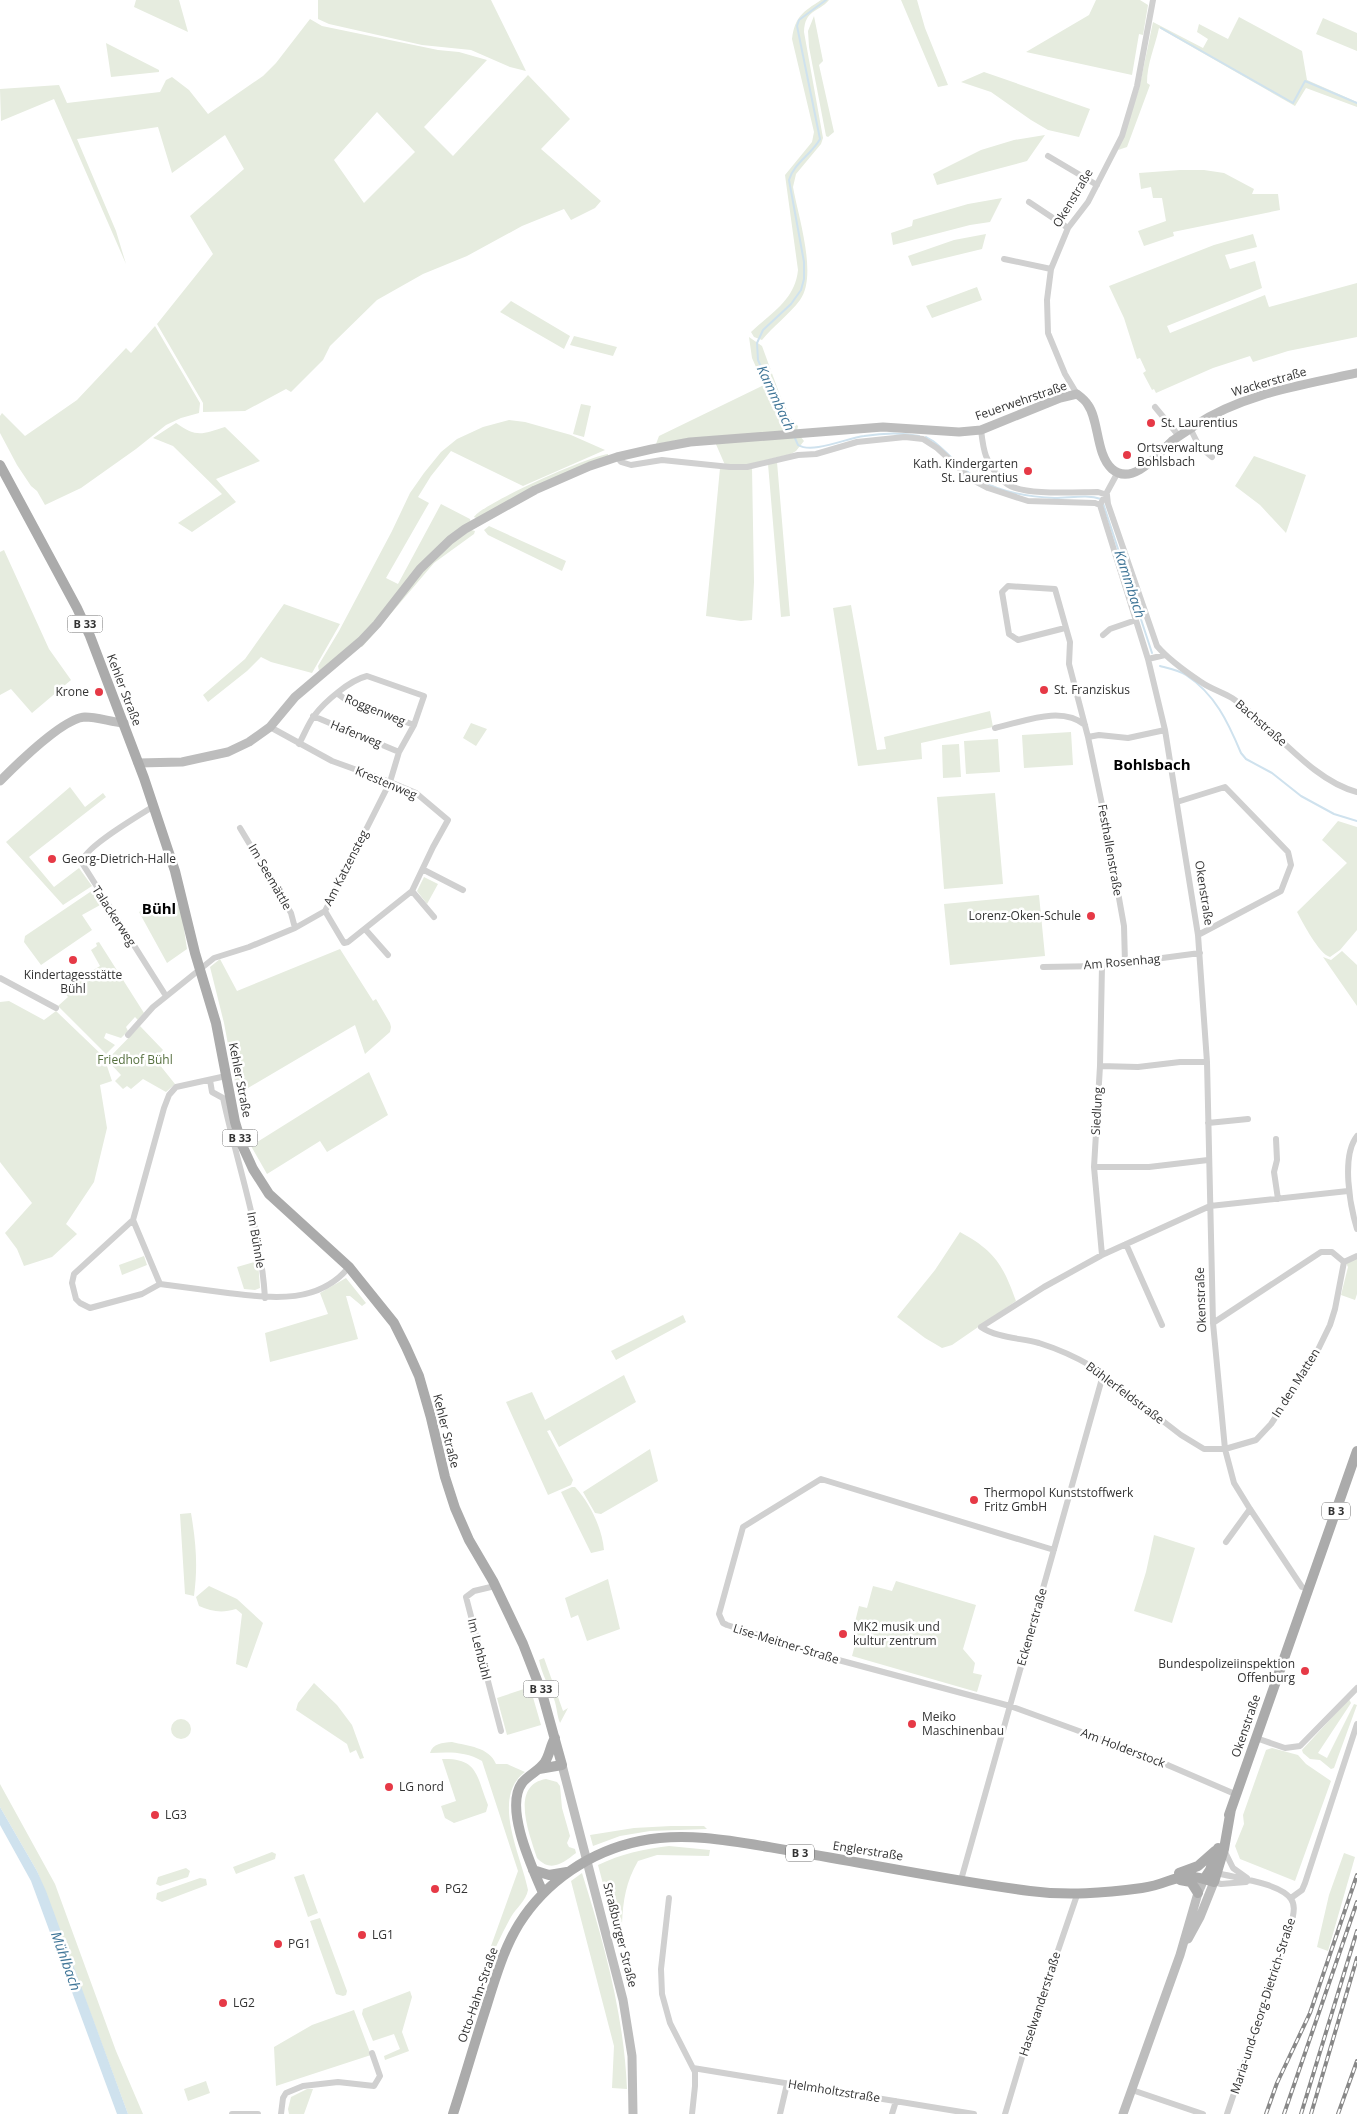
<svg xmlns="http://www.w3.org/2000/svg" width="1357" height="2114" font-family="'Open Sans',sans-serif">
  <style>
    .green { fill: #e6ecdf; fill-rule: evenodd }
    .water { fill: #cfe2ee }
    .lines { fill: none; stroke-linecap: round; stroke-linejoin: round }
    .stream { stroke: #cfe2ee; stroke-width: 2 }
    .street { stroke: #d0d0d0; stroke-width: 6 }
    .secondary { stroke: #bdbdbd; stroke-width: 9 }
    .primary { stroke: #ababab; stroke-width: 10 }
    .rail-casing { stroke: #888; stroke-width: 4 }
    .rail { stroke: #fff; stroke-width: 2; stroke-dasharray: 5.5; stroke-linecap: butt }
    .poi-dot { fill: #e63946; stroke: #fff; stroke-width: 2 }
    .labels { text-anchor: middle; stroke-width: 5; stroke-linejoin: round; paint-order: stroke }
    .shield { fill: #fff; stroke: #707070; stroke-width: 1 }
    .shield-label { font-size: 11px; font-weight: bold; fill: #333 }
    .street-label { font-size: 12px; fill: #333; stroke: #fff }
    .poi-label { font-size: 12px; fill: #333; stroke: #fff; text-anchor: start }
    .park-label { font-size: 12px; fill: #56703f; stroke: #fff }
    .water-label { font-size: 14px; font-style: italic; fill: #3f7597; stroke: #fff }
    .quarter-label { font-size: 15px; font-weight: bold; fill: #000; stroke: #fff }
  </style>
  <rect width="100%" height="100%" fill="#fff"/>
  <!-- green -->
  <path class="green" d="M136,0H179L188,32L134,7Z
    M318,0H491L526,71L510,67L471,50L422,45L329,24L318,19Z
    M821,0H829C818,13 805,9 804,32L823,138L821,144L796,174L793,187C798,216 818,276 800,300C789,315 773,326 762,340L754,337L751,332C772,312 795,300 798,270L785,175L812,142L814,132L792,39C795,16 803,12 821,0Z
    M901,0H917L925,28L948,85L938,87Z
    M1096,0H1140L1148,5L1143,35L1139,34L1132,75L1026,52L1089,15Z
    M814,16L823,61L819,65L834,132L828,137L826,136L809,47L808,31Z
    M1239,17L1302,51L1307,80L1357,102V107L1306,88L1295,106L1159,28C1155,47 1147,63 1147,83L1150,85L1127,147L1118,150L1139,89L1153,22L1203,48L1208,39L1197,32L1199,24L1228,39Z
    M1323,18L1357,33V51L1316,34Z
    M310,19L322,26L438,50L459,52L487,60L424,127L453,156L528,75L570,119L541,149L601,201L595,208L571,220L564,209L522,226L467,256L423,274L377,300L330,346L323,360L291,392L286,389L245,411L203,412V403L157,324L213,254L190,216L244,169L225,135L172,173L158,127L77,139L116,231L126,264L54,99L1,121L0,89L59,85L67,103L160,92L166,80L172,77L189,90L208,114L263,76L276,63ZM377,112L415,152L364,203L334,160Z
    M106,43L159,70V72L111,77Z
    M984,72L1090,109L1079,137L1048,130L1031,120L991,92L961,82Z
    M1045,135L1027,161L937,185L933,174L981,150L1014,140Z
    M1180,170H1204L1224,173L1254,189L1252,194H1278L1280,210L1173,232L1174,236L1144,246L1138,231L1166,221L1162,198H1153L1151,187L1141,189L1139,173Z
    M1002,198L990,222L970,225L893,245L891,233L912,226L913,220L968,204Z
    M986,234L982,249L912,266L908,256L954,240Z
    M1253,234L1257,247L1225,255L1230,269L1255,261L1262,288L1167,326L1170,333L1265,295L1269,307L1357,283V337L1288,351L1253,362L1250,356L1213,368L1156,393L1154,389L1152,390L1143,373L1146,371L1140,358L1137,359L1124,318L1109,286L1214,245Z
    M977,287L982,300L932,318L926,306Z
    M511,301L570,336L564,349L500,312Z
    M155,326L200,403L199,413L181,418L166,425L136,449L81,488L45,505L37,491L31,486L17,465L0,433V416L2,413L25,436L77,400L126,348L131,353Z
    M574,336L617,347L613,356L570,345Z
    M749,337L762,346L781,398L791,419L798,426L797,431L690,438L656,444L659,436L764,385L752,358Z
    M581,404L591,406L584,437L573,434Z
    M509,420L525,422L571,435L605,450L523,486L451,451L431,476L418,497L429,503L386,578L398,584L441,504L470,519L471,523L457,532L373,624L353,644L319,671L318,666L339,631L392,531L410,493L424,473L441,452L457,439L483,427Z
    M176,423C197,438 202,434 225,427L260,461L216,479L236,502L192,532L178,523L222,494L173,446L153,438Z
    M800,436L804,441L796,451L791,454L746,465H725L715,442Z
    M608,454V457L478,519L474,517C483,503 589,456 608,454Z
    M1254,456L1306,475L1286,533L1260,505L1235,486Z
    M777,462L790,616L781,617L768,464Z
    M752,467L754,582L752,620L741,621L706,616L720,468Z
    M489,526L566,561L562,571L488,535L484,530Z
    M471,530L475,531L474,534L434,563L371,637L362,647L359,646L419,575L444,549Z
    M4,550L49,649L71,680L32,713L11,689L0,695V552Z
    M284,604L340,624L312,673L271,662L261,657L247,671L208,702L203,695L245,659Z
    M851,605L877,750L886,749L884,737L990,711L993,727L921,743L922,759L858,766L833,608Z
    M471,723L487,729L476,746L463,738Z
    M1071,732L1073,765L1024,768L1022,735Z
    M998,739L1000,772L966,774L964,741Z
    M959,744L961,777L943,778L942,745Z
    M70,787L85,807L103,793L106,797L29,857L54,887L79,868L92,886L63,905L6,842Z
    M995,793L1003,884L944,889L937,797Z
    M1338,821L1357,827V930L1340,950L1330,957C1319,954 1303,923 1297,912L1347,863L1322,840Z
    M424,877L438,884L427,904L417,891Z
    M93,890L102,904L82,915L92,930L41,965L24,942L25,936Z
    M1039,895L1045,956L950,965L944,904Z
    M152,905L156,914L178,905L182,916L187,949L167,963L139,912Z
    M99,942L144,1013L138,1020L135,1017L126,1027L128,1031L121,1038L106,1033L104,1038L115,1045L106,1054L58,1006L68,997L62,989L100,966L91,950L97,946L96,943Z
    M340,949L373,1001L376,999L390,1023L391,1027L390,1032L365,1054L355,1025L243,1091L237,1092L224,1023L210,967L220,959L237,991Z
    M1342,951L1357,965V1006L1323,957L1331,960Z
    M9,1001L44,1020L56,1011L104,1057L112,1081L100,1085L107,1128L94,1182L66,1224L77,1234L52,1257L24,1266L17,1249L5,1233L32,1203L0,1162V1002Z
    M140,1026L163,1050L155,1059L175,1084L166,1092L143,1079L131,1089L127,1086L123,1089L115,1081L121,1075L107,1060Z
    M369,1072L388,1115L327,1152L320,1141L267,1174L251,1146Z
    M960,1232C995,1251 1003,1265 1016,1301L952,1345L942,1348L925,1338L897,1317L935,1270Z
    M144,1256L147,1265L122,1275L119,1265Z
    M1357,1257V1294L1355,1300L1341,1295L1348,1267L1346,1263Z
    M258,1261L260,1288L255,1290L244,1289L237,1267Z
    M346,1278L366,1303L362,1306L350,1296H346L358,1339L270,1362L265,1333L328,1314L320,1293Z
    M683,1315L686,1322L616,1360L611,1351Z
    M624,1375L636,1402L559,1447L550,1430L547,1431L573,1480L571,1485L548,1495L506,1402L532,1392L545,1420Z
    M650,1449L658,1481L601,1514L595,1513L583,1492Z
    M572,1487H575C590,1503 602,1528 604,1550L591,1553L561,1492Z
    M191,1513C196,1543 198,1566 194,1596L185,1594L180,1514Z
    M1154,1535L1195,1548L1172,1623L1134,1611L1146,1572Z
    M608,1579L620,1629L587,1641L578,1615L571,1618L565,1598Z
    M896,1581L976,1605L963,1649L975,1663L973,1673L982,1675L977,1692L852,1656L856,1641L852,1634L859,1606L867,1608L873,1586L892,1591Z
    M209,1586L237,1599L263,1623L247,1668L236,1664L242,1614L236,1609C223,1613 212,1612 199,1606L196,1597Z
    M544,1658L563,1711L568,1708L560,1723C557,1716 557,1707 554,1699C549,1686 542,1675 539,1660Z
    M314,1683L337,1705L352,1725L364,1758L360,1759L356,1750L350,1753L347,1744L296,1710L298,1703Z
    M530,1687L541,1725L507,1735L497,1698Z
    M1349,1699L1351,1703L1318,1753L1327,1758L1354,1704L1357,1705L1334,1768L1331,1769L1320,1760L1310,1759L1303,1753L1302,1750Z
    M171 1729a10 10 0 1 1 20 0a10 10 0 1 1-20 0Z
    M452,1742C468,1746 489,1747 496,1764H507L525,1772C490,1798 522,1857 528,1890C526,1901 516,1908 511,1917C501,1935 493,1953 485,1972L482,1971L518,1871L482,1761C466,1751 448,1752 430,1753C433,1743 442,1743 452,1742Z
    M1272,1748L1298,1755L1306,1764L1331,1781L1295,1881L1240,1859L1235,1846L1244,1824L1243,1815L1266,1750Z
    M442,1759C479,1758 476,1776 488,1805L486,1812L454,1823L445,1818L441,1806L456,1801Z
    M546,1779L557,1782L560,1786L562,1808L570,1836L567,1843L569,1847L575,1849L576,1853C563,1863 551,1873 537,1858C530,1836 509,1785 546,1779Z
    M0,1784L55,1884L116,2051L143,2114H128L45,1891L37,1871L0,1807Z
    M671,1826H704L707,1829L650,1831L620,1836L593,1846L590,1835L634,1828Z
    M669,1846L710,1850L709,1856L657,1855L638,1861C626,1882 623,1900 622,1924L615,1929L598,1865C621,1854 643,1849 669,1846Z
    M272,1852L276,1854L275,1859L236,1874L233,1867Z
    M1344,1853L1355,1857L1328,1951L1317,1947L1329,1895Z
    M186,1868L190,1871L188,1877L160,1886L156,1884L158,1877Z
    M582,1873C604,1943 624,2015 627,2089L612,2088L614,2046L571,1881Z
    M304,1874L318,1913L308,1917L294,1877Z
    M200,1878L206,1879L207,1885L162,1902L156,1899L157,1893Z
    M320,1918L347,1991L346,1995L343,1996L336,1994L310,1921Z
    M410,1991L412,1997L402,2032L409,2051L385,2060L384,2056L400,2049L394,2034L373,2041L362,2014L363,2009Z
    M354,2010L371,2055L276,2086L274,2047L312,2025Z
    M206,2081L210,2093L188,2101L184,2089Z
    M307,2089H313L304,2114H289L288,2109L291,2097Z"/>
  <!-- water -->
  <path class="water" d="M0,1807L37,1871L46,1891L128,2114H117L31,1881L0,1825Z"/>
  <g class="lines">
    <!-- stream -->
    <path class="stream" d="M1161,28L1293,103L1305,81L1357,103
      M790,430L758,360L757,343L763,330L791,304L801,290L804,279V262L789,180C793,164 812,154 820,139L797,26L799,20L826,0
      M794,436L798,445C813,454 847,438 864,436C882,433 901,432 919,436
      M926,437L933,441C949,453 962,471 980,480C1001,492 1031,497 1055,498C1070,498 1087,494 1101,499
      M1103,503L1152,653
      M1160,666C1168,668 1179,670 1186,675C1215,694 1228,722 1241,753L1246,759L1272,773L1301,796L1334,814L1357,821"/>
    <!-- street -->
    <path class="street" d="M1048,156L1097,185
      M1029,202L1068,228
      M1004,259L1051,269
      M1077,394L1065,374L1048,333L1047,300L1051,269L1068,228L1088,202L1122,136L1137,86L1153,0
      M1155,407L1179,436
      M1190,428L1199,446L1212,457
      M981,430C982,438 983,448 986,456C990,466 998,478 1007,484C1024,496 1076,492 1098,492L1107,495
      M617,457L621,462L631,465L662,460L730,467H747L798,455L816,454L857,442L905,437L923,439L937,448L971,479L988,488L1028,501L1095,503L1100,505
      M1107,495L1108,504L1157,646C1169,660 1186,672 1201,682C1211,689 1222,692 1232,698C1271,724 1310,780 1357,792
      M1100,505L1148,659L1165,730L1198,935L1207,1062L1213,1323L1225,1449L1234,1483L1250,1509L1302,1587L1308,1589
      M1100,505L1118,472
      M1065,628L1018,640L1009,634L1002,592L1008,586L1055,589L1070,642L1069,664L1088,737L1103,809L1124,926L1125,963
      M1103,635L1110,629L1136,620
      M1148,659L1165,655
      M338,694L345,699L414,725
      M313,716L399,752
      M270,727L332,761L390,782L416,793L448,820L433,847L412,891L348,942L344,943L325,911
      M995,728C1023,722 1061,705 1085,725
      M1088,737L1099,735L1128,738L1165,730
      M1177,802L1225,787L1288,852L1291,865L1281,891L1198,935
      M154,806C140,815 81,849 82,863L166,996
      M240,828L291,913L295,928
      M424,870L463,890
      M412,891L434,917
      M365,929L388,955
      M1102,966L1100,1066L1094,1167L1102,1255
      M1043,967L1102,966L1200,953
      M0,978L56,1008
      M128,1035L153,1007L214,958L249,947L295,928L325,911L390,782L399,752L414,725L424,696L367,676C350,680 324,702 314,716C308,724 304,735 299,744
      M1100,1066L1138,1067L1180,1062H1207
      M226,1076L176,1087L169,1095L164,1108L133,1220L160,1284C182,1287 205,1290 228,1293C271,1298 318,1305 349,1267
      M210,1080L212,1092L223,1098C237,1164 261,1230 265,1298
      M1208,1123L1248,1119
      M1357,1136C1341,1156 1350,1206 1357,1229
      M1276,1139L1277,1160L1274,1172L1278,1199
      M1094,1167H1149L1208,1160
      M133,1220L74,1274L72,1283L76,1299L80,1303L90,1308L142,1294L160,1284
      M1126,1244L1162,1325
      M1344,1262L1357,1256
      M1213,1323L1321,1252H1332L1344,1262L1335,1309L1330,1325L1312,1362L1271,1424L1256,1440L1225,1449H1204L1181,1435L1093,1367C1076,1357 1058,1349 1039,1343C1021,1338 997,1338 981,1327L1044,1287L1102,1255L1210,1206L1348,1191
      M1226,1542L1250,1509
      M1054,1550L821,1479L743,1527L719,1614L723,1623L727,1625L831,1658L1010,1706L1142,1754L1235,1794
      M495,1586L474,1591L466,1597L501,1731
      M1256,1738L1285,1748L1300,1746L1357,1688
      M1224,1850L1233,1868L1247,1878
      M1217,1873C1236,1878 1280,1883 1291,1899C1296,1906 1293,1915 1292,1922L1227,2114
      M961,1880L1103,1375
      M1214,1882L1221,1884L1246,1882
      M669,1898L661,1969L662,1994L670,2023L695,2072V2086L692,2114
      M1291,1898L1302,1890L1305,1883L1357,1724
      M693,2068L974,2114
      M1132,2090L1203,2114
      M232,2114H258
      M281,2114L283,2098L286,2093L303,2086L338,2082L374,2086L380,2076L372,2053
      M780,2114L787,2084
      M892,2114L896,2101
      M1005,2114L1026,2044L1077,1895"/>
    <!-- secondary -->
    <path class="secondary" d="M138,763L182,762L228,752L249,742L270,727L295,697L361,641L377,624L420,569L450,540L465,529L535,490L590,466L617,457L652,449L690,442L883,427L959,432L981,430L1060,398L1077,394C1081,397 1086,401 1088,405C1099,420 1096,455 1112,469C1133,487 1159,453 1172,441C1179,436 1187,431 1194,426C1242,394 1302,385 1357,373
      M0,781C16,765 63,718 85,717C98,717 111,722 124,723
      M562,1765L623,2000L632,2056L633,2114
      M1188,1939L1200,1917L1214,1882
      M1123,2114L1180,1955L1198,1893L1204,1879"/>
    <!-- primary -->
    <path class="primary" d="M0,465L77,608L90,636L144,778L175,871L195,953L216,1023L235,1122L242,1145L253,1169L269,1194L349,1267L394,1323L406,1347L419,1376L431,1418L445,1477L455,1508L469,1540L493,1581L523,1644L542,1693L562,1765L539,1769
      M1229,1815L1357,1451
      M533,1870L549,1875L567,1872
      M1179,1873L1198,1866L1215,1851
      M1204,1879L1210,1870L1218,1848
      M1180,1880L1191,1882L1198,1893
      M543,1893C532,1867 504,1808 522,1783C528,1775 539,1771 545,1762C550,1754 550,1746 555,1738
      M453,2114C464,2080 474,2045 485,2011C494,1982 503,1950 519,1924C546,1881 591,1851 640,1841C691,1830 747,1844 798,1852C875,1865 952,1881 1030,1891C1068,1896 1104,1893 1142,1888C1176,1883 1175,1869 1214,1882L1224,1849L1231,1809"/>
    <defs>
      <path id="rail" d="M1266,2114L1277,2083L1310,2013L1357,1875
        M1284,2114L1357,1902
        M1301,2114L1357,1931
        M1311,2114L1357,1958
        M1338,2114L1357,2061"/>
    </defs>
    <!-- rail casing -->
    <use href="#rail" class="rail-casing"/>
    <!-- rail -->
    <use href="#rail" class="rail"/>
  </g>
  <!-- markers -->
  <g class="poi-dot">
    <circle cx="1151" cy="423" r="5"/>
    <circle cx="1127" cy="455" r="5"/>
    <circle cx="1028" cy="471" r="5"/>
    <circle cx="1044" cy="690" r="5"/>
    <circle cx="99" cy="692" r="5"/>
    <circle cx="52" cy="859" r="5"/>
    <circle cx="1091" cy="916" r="5"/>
    <circle cx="73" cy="960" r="5"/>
    <circle cx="974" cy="1500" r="5"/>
    <circle cx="843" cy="1634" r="5"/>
    <circle cx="1305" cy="1671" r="5"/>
    <circle cx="912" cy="1724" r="5"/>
    <circle cx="389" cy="1787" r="5"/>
    <circle cx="155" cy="1815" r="5"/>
    <circle cx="435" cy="1889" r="5"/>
    <circle cx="362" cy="1935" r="5"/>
    <circle cx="278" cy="1944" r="5"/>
    <circle cx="223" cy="2003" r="5"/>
  </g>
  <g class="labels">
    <!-- shield labels -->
    <g class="shield">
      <rect x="67.5" y="615.5" width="35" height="17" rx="4"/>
      <rect x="222.5" y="1129.5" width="35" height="17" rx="4"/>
      <rect x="1322" y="1502.5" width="28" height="17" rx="4"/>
      <rect x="523.5" y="1680.5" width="35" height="17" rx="4"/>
      <rect x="786" y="1844.5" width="28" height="17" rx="4"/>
    </g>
    <g class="shield-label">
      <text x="85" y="628">B 33</text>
      <text x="240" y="1142">B 33</text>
      <text x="1336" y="1515">B 3</text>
      <text x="541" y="1693">B 33</text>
      <text x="800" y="1857">B 3</text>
    </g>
    <!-- street labels -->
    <g class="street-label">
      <text transform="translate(1073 198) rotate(-59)" y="4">Okenstraße</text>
      <text transform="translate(1269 382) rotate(-16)" y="4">Wackerstraße</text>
      <text transform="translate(1021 401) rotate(-19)" y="4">Feuerwehrstraße</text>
      <text transform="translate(124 690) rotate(69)" y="4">Kehler Straße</text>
      <text transform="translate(375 710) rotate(22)" y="4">Roggenweg</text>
      <text transform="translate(1261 723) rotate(41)" y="4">Bachstraße</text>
      <text transform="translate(356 734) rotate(22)" y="4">Haferweg</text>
      <text transform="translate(386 783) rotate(23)" y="4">Krestenweg</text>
      <text transform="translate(1110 850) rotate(80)" y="4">Festhallenstraße</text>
      <text transform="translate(346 868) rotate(-63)" y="4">Am Katzensteg</text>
      <text transform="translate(270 877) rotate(60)" y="4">Im Seemättle</text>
      <text transform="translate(1204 893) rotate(81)" y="4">Okenstraße</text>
      <text transform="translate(114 916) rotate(57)" y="4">Talackerweg</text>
      <text transform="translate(1122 962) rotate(-5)" y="4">Am Rosenhag</text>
      <text transform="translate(240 1080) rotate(79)" y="4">Kehler Straße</text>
      <text transform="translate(1097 1111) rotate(-87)" y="4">Siedlung</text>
      <text transform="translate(256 1240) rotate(80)" y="4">Im Bühnle</text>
      <text transform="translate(1201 1300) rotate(-92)" y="4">Okenstraße</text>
      <text transform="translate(1296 1383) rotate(-58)" y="4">In den Matten</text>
      <text transform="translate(1125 1393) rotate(37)" y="4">Bühlerfeldstraße</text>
      <text transform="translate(446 1431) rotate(76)" y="4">Kehler Straße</text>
      <text transform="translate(1032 1627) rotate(-74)" y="4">Eckenerstraße</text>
      <text transform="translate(786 1644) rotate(17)" y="4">Lise-Meitner-Straße</text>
      <text transform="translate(479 1649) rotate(76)" y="4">Im Lehbühl</text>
      <text transform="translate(1246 1726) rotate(-71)" y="4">Okenstraße</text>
      <text transform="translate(1123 1748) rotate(21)" y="4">Am Holderstock</text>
      <text transform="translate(868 1851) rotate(9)" y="4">Englerstraße</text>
      <text transform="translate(620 1935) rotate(76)" y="4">Straßburger Straße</text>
      <text transform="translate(478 1995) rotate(-71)" y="4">Otto-Hahn-Straße</text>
      <text transform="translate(1040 2004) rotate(-72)" y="4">Haselwanderstraße</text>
      <text transform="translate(1263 2006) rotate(-72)" y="4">Maria-und-Georg-Dietrich-Straße</text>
      <text transform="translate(834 2091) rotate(9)" y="4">Helmholtzstraße</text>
    </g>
    <!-- poi labels -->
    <g class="poi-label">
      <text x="1161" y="427">St. Laurentius</text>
      <text x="1137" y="452">Ortsverwaltung<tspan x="1137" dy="14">Bohlsbach</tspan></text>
      <text x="1018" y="468" text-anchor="end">Kath. Kindergarten<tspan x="1018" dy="14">St. Laurentius</tspan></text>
      <text x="1054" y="694">St. Franziskus</text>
      <text x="89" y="696" text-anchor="end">Krone</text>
      <text x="62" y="863">Georg-Dietrich-Halle</text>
      <text x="1081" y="920" text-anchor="end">Lorenz-Oken-Schule</text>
      <text x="73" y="979" text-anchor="middle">Kindertagesstätte<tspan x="73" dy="14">Bühl</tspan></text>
      <text x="984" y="1497">Thermopol Kunststoffwerk<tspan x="984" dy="14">Fritz GmbH</tspan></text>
      <text x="853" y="1631">MK2 musik und<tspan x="853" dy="14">kultur zentrum</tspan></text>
      <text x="1295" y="1668" text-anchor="end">Bundespolizeiinspektion<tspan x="1295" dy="14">Offenburg</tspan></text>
      <text x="922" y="1721">Meiko<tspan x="922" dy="14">Maschinenbau</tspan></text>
      <text x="399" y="1791">LG nord</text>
      <text x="165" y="1819">LG3</text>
      <text x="445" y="1893">PG2</text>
      <text x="372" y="1939">LG1</text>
      <text x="288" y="1948">PG1</text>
      <text x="233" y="2007">LG2</text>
    </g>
    <!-- park labels -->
    <g class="park-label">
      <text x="135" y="1064">Friedhof Bühl</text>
    </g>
    <!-- water labels -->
    <g class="water-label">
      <text transform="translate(776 398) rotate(65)" y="5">Kammbach</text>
      <text transform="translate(1130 584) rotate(72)" y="5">Kammbach</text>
      <text transform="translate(66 1961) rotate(70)" y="5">Mühlbach</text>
    </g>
    <!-- quarter labels -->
    <g class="quarter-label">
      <text x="1152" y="770">Bohlsbach</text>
      <text x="159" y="914">Bühl</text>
    </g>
  </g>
</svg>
